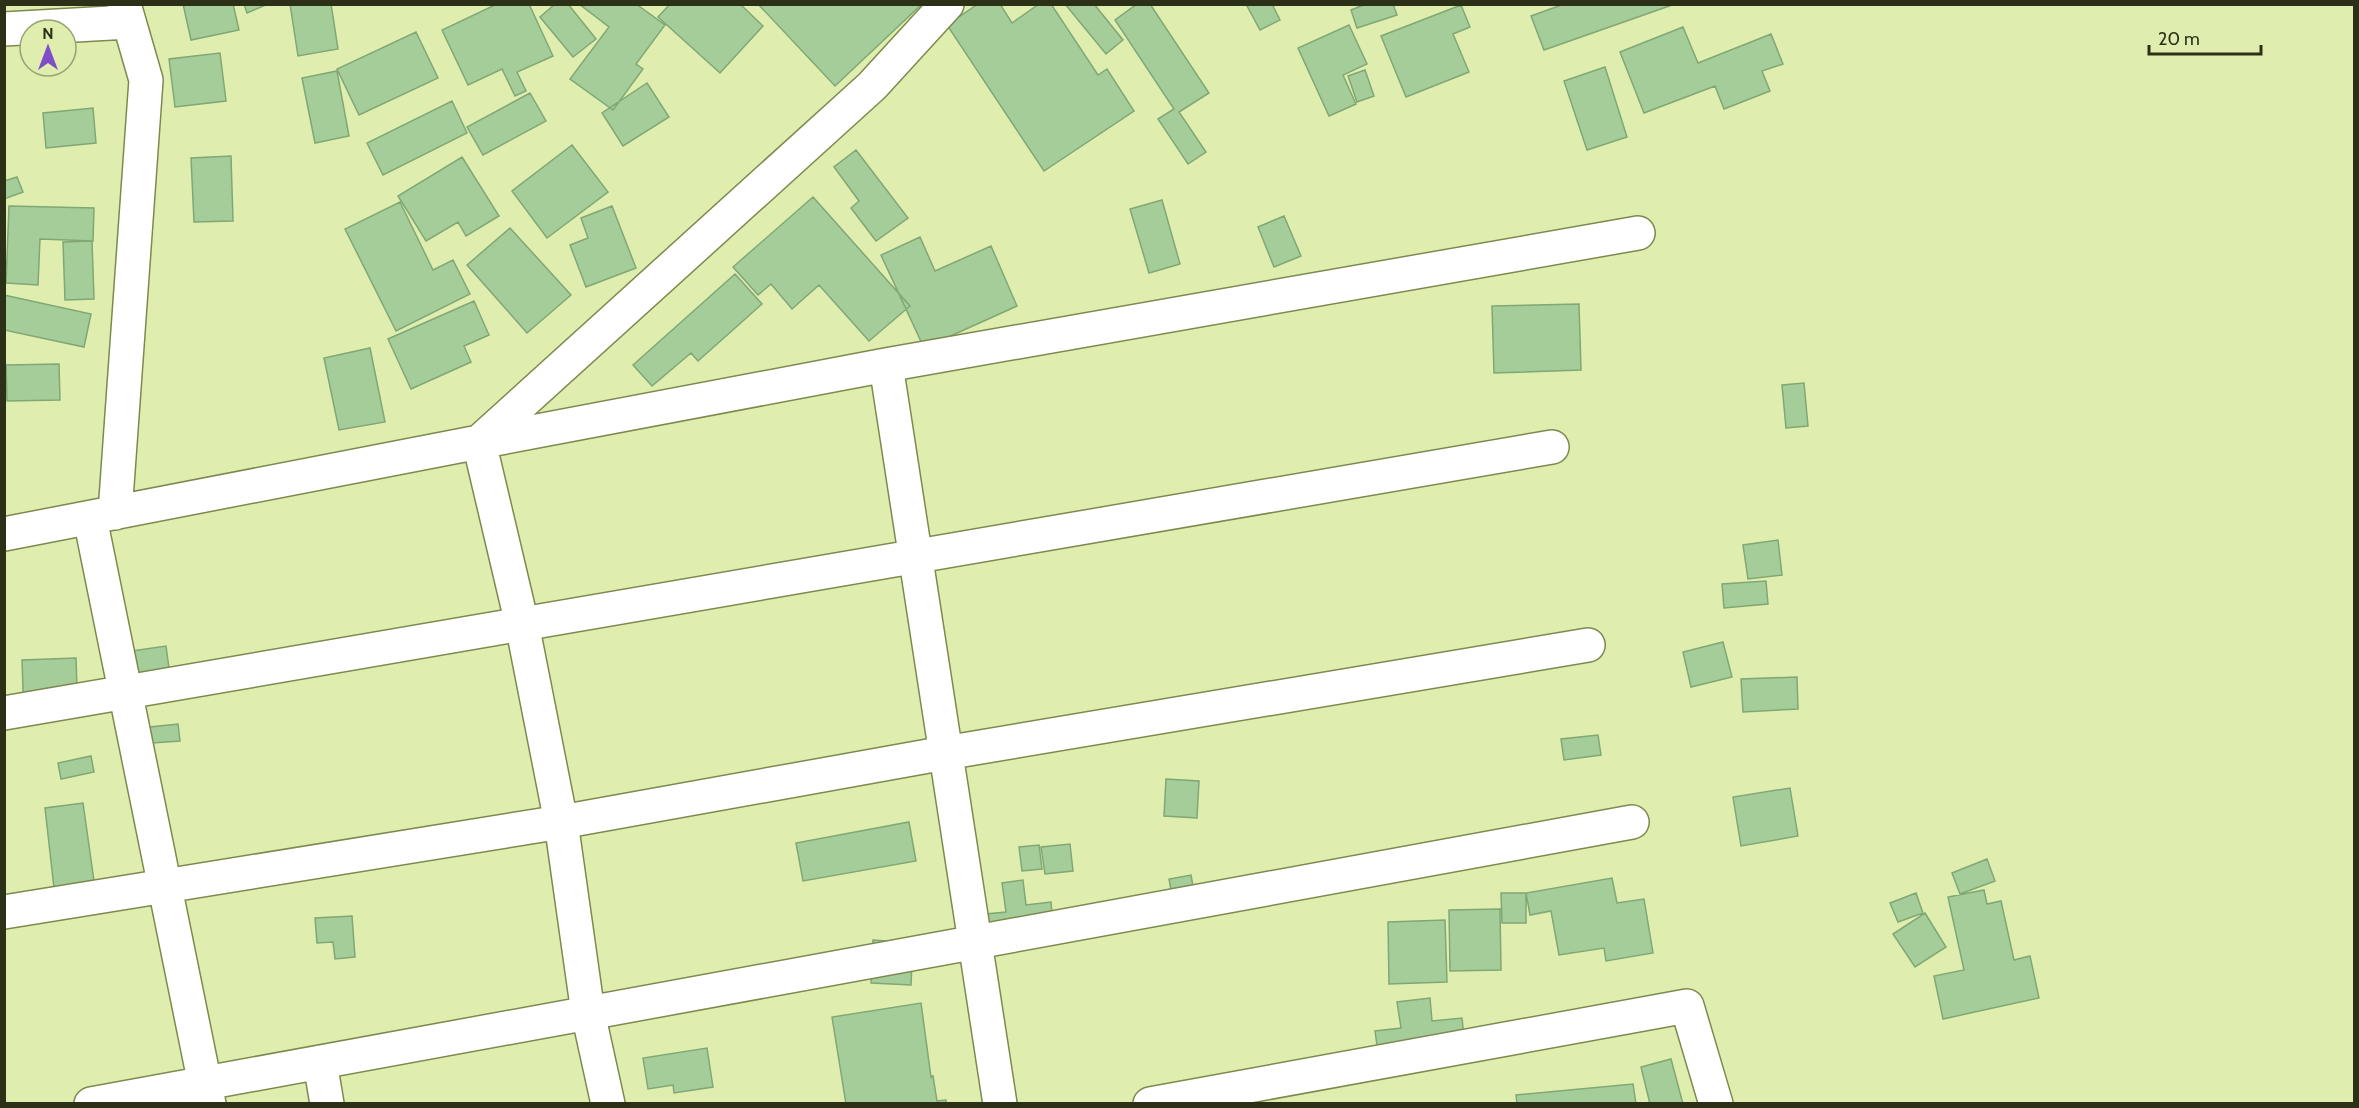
<svg xmlns="http://www.w3.org/2000/svg" width="2359" height="1108" font-family="Cabin,sans-serif">
  <style>
    .building { fill: #a5cd99; stroke: #80a774; stroke-width: 1.5 }
    .lines { fill: none; stroke-linecap: round; stroke-linejoin: round }
    .minor-casing { stroke: #7d894e; stroke-width: 36 }
    .minor { stroke: #fff; stroke-width: 33 }
  </style>
  <rect width="100%" height="100%" fill="#dfeeaf"/>
  <!-- building -->
  <path class="building" d="M183,4H233L239,30L191,40Z
    M244,4H268L247,13Z
    M290,4H331L338,49L298,56Z
    M497,4H529L553,56L517,72L526,91L515,96L502,69L468,85L442,30Z
    M555,4H568L596,39L573,57L540,17Z
    M579,4H636L665,25L636,64L643,69L613,110L570,79L609,27Z
    M670,4H740L763,26L720,73L658,17Z
    M758,4H922L835,86Z
    M978,4H1000L1012,23L1039,4H1051L1098,75L1107,69L1134,111L1044,171L947,25Z
    M1065,4H1094L1123,40L1106,54Z
    M1137,4H1150L1209,93L1179,112L1206,152L1188,164L1158,119L1174,109L1115,20Z
    M1246,4H1272L1280,20L1260,30Z
    M1366,4H1393L1397,15L1357,28L1351,10Z
    M1564,4H1675L1544,50L1531,16Z
    M1461,5L1470,27L1453,34L1469,72L1406,97L1381,36Z
    M1349,25L1367,64L1343,75L1356,104L1329,116L1298,48Z
    M1683,27L1698,63L1771,34L1783,64L1762,71L1770,91L1724,109L1715,86L1644,113L1620,52Z
    M416,32L438,78L359,115L337,69Z
    M220,53L226,101L175,107L169,59Z
    M1605,67L1627,137L1587,150L1564,81Z
    M1365,70L1374,96L1357,102L1348,76Z
    M337,71L349,136L315,143L302,78Z
    M647,83L669,117L623,146L602,113Z
    M530,93L546,121L483,155L467,127Z
    M452,101L467,133L383,175L367,143Z
    M93,108L96,143L46,148L43,113Z
    M572,145L608,192L547,238L512,191Z
    M856,150L908,218L876,241L851,208L859,201L834,167Z
    M231,156L233,221L194,222L191,158Z
    M462,157L499,216L466,236L458,222L426,241L398,196Z
    M17,177L23,192L4,199V181Z
    M813,197L910,306L869,341L819,285L792,309L771,284L758,295L733,267Z
    M1162,200L1180,264L1149,273L1130,209Z
    M400,202L433,270L453,260L470,294L396,331L345,229Z
    M9,206L94,208L93,241L40,239L38,285L6,283Z
    M612,206L636,268L586,287L570,245L588,238L581,218Z
    M1284,216L1301,256L1274,267L1258,227Z
    M510,228L571,295L527,333L467,265Z
    M920,237L935,271L991,246L1017,306L924,348L881,255Z
    M92,241L94,299L65,300L63,242Z
    M735,274L762,304L698,361L691,353L652,386L633,365Z
    M4,295L91,314L84,347L4,330Z
    M474,301L489,335L464,346L471,362L411,389L388,339Z
    M1579,304L1581,370L1494,373L1492,306Z
    M370,348L385,422L339,430L324,358Z
    M59,364L60,400L7,401L6,365Z
    M1804,383L1808,426L1786,428L1782,385Z
    M1778,540L1782,575L1748,579L1743,545Z
    M1766,581L1768,604L1724,608L1722,584Z
    M1723,642L1732,677L1691,687L1683,652Z
    M166,646L173,698L104,655Z
    M76,658L78,717L24,718L22,660Z
    M1797,677L1798,709L1743,712L1741,679Z
    M178,724L180,741L152,743L150,727Z
    M1598,735L1601,755L1564,760L1561,739Z
    M91,756L94,772L61,779L58,763Z
    M1166,779L1199,781L1197,818L1164,816Z
    M1790,788L1798,836L1741,846L1733,797Z
    M83,803L94,881L54,888L45,808Z
    M909,822L916,861L803,881L796,843Z
    M1070,844L1073,871L1045,874L1041,847Z
    M1039,845L1042,869L1022,871L1019,847Z
    M1987,859L1995,881L1960,894L1952,873Z
    M1191,875L1196,903L1174,906L1169,879Z
    M1612,878L1617,903L1644,899L1653,953L1606,961L1604,948L1559,955L1551,911L1530,915L1526,893Z
    M1023,880L1026,905L1051,902L1054,935L978,942L975,915L1006,912L1002,883Z
    M1984,890L1987,904L2001,901L2014,960L2030,956L2039,998L1943,1019L1934,976L1964,970L1948,897Z
    M1501,893H1526V923H1502Z
    M1916,893L1923,913L1898,922L1890,903Z
    M1500,909L1501,970L1450,971L1449,910Z
    M1925,913L1946,947L1915,967L1893,934Z
    M352,916L355,957L335,959L333,942L317,943L315,918Z
    M1445,920L1447,982L1389,984L1388,922Z
    M873,940L913,943L911,985L871,983Z
    M1430,998L1432,1021L1462,1018L1466,1057L1380,1067L1375,1031L1401,1028L1397,1002Z
    M921,1003L931,1077L933,1076L937,1101L946,1100V1104H846L832,1017Z
    M707,1048L713,1087L674,1093L673,1085L648,1089L643,1058Z
    M1671,1059L1683,1104H1650L1641,1067Z
    M1633,1084L1636,1104H1517L1516,1095Z"/>
  <g class="lines">
    <defs>
      <path id="minor" d="M4,29L129,22
        M886,365L1000,1104
        M115,513L146,80L124,4
        M90,518L209,1104
        M4,534L479,442L872,86L947,4
        M4,713L1552,447
        M4,912L561,822L945,753L1588,645
        M320,1062L327,1104
        M91,1104L1632,822
        M608,1104L588,1013L561,822L522,624L479,442L886,365L1638,233
        M1150,1104L1687,1006L1716,1104"/>
    </defs>
    <!-- minor casing -->
    <use href="#minor" class="minor-casing"/>
    <!-- minor -->
    <use href="#minor" class="minor"/>
  </g>
  <!-- border -->
  <rect width="2359" height="1108" fill="none" stroke="#2b3017" stroke-width="12"/>
  <!-- north arrow -->
  <g transform="translate(48 48)"><circle r="28" fill="#dfeeaf" stroke="#97a272" stroke-width="1.5"/>
  <path d="M0-4.5L10 22L0 15L-10 22Z" fill="#7e4ec6"/>
  <text y="-9" font-size="16" font-weight="bold" text-anchor="middle" fill="#2b3017">N</text>
  </g>
  <!-- scale -->
  <path d="M2149 45v9h112v-9" fill="none" stroke="#2b3017" stroke-width="3"/>
  <text x="2158" y="45" font-size="18" fill="#2b3017" stroke="#dfeeaf" stroke-width="4.5" paint-order="stroke">20 m</text>
</svg>
